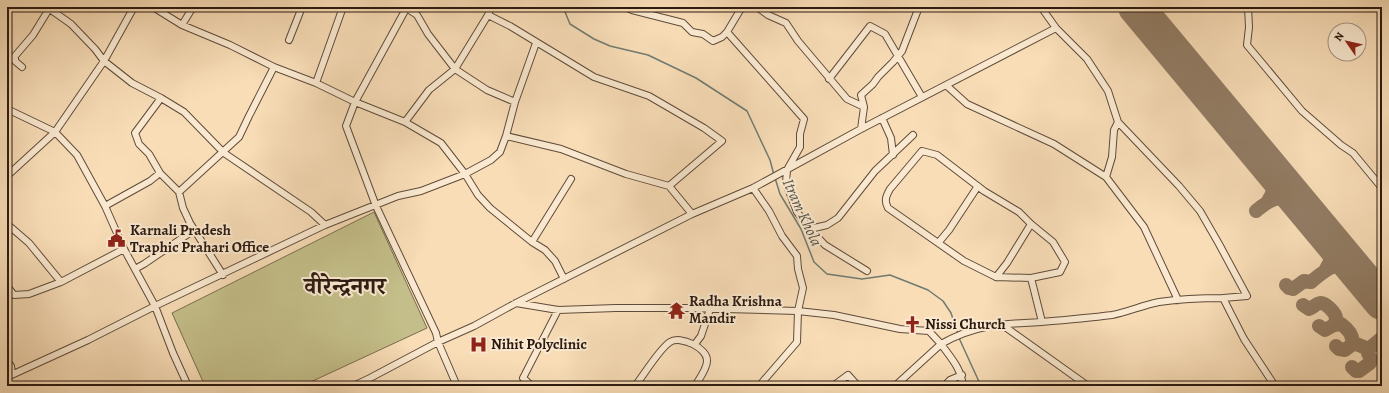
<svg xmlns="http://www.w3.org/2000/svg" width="1389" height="393" font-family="Alegreya,'Noto Serif Devanagari',serif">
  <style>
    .green { fill: #c4bf8a; stroke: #786c4e }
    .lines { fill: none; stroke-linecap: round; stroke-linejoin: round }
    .stream { stroke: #707b72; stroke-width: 1.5 }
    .taxiway { stroke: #927c64; stroke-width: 14 }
    .runway { stroke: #927c64; stroke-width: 36 }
    .minor-casing { stroke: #5f4b3a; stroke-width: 8 }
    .minor { stroke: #fae9d0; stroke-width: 6 }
    .labels { text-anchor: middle; stroke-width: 4; stroke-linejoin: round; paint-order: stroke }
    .poi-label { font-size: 15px; font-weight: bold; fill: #2c1a11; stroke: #fae9d0; text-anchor: start }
    .water-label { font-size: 16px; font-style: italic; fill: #545249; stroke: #fae9d0 }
    .town-label { font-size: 23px; font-weight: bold; fill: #2c1a11; stroke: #fae9d0 }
  </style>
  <rect width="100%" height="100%" fill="#f8ddb7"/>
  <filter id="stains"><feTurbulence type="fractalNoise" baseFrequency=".005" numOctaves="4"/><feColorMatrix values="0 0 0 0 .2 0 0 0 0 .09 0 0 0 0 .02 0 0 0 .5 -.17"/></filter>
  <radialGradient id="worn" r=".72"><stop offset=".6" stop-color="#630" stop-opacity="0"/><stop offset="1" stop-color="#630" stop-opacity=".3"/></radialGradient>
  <!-- green -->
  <path class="green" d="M374,212L427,328L302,386H205L172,313Z"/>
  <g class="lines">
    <!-- stream -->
    <path class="stream" d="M563,7L570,24L594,39L610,46L648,55L696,78L747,111L770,160L774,175
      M775,178L780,194L801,229L814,262L827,274L862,279L890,275L928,290L943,301L951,313L958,334
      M959,338L981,386"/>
    <!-- taxiway -->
    <path class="taxiway" d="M1268,201C1275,191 1274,184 1274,172
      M1256,211C1274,196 1279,195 1301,204
      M1326,269C1333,258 1332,250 1329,238
      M1286,285L1289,288L1293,289L1304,281L1311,282C1327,269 1336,258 1357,272
      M1303,305L1309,309C1313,308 1315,304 1320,303C1325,302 1336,313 1336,318C1336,321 1335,322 1334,325
      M1319,326L1325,330L1334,325L1341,324C1348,329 1354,335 1352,344
      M1336,346L1339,349L1345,350L1354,343L1366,348H1370L1382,338
      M1352,367L1356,371H1359L1370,363L1371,359L1368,353L1370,348"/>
    <!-- runway -->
    <path class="runway" d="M1136,7L1382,302"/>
    <defs>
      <path id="minor" d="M47,7L71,24L95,49L104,61L132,83L161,98L184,112L224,153L311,212L325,225
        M153,7L182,25L230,45L274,67L316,83L355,102L405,122L441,143L465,174L478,195L490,208L532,242L545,250L555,261L564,279
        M405,7L417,15L428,34L455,69L487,90L515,102
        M407,7L355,102L346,126L376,206L436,333L438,342L457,386
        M625,7L632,10L683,23L692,32L703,34L713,41L722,37L727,32
        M742,7L727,32L804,119L800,134V147L787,170L786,183L797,212L810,229L825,245L867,271
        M757,7L768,15L786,23L798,41L847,99L864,107L861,129
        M1041,7L1056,28L1087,59L1108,91L1118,122L1179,186L1200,211L1219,244L1247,296L1223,298
        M1248,7L1249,27L1247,45L1302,111L1341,145L1353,153L1382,188
        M488,15L510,26L594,77L649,96L704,128L722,141L669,186
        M182,25L193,7
        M289,40L302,7
        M22,67L15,61V56L33,35L49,9
        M829,79L870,26L885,34L922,97
        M316,83L343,7
        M946,85L967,104L1054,144L1106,177L1144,227L1178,300
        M161,98L135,133L139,144L149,154L160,173L179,192L183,208L190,223L223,275
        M864,107L861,95L873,84L878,77L893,62L902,51L919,7
        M7,109L55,132L77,155L105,206L124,249L155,306L173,353L188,386
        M882,118L891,138L893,155
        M405,122L429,90L455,69L488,15L491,7
        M506,136L561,149L626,174L669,186L692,214
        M7,176L55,132L104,61L134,7
        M1106,177L1112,157L1114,130L1118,122
        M753,188L769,211L782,236L797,256L798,269L803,288L798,311L797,342L759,386
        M179,192L239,137L249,116L274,67
        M105,206L150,181L160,173
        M7,224L29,243L61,282
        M810,229L827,225L838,218L875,171L913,135
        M532,242L571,179
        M939,242L949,230L978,186
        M135,269L144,264L194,230
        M996,277L1007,263L1031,224
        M1031,278L1060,272L1065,262L1053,242L1031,224L1019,212L984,191L937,155L922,151L890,189C886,196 884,201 888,208L964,261L996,277L1031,278L1042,322
        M7,286L14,295L29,294L61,282L124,249
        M516,303L558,310L616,308H687L798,311L834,315L900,329L929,331L941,344C976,324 1003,324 1041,322C1065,320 1088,318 1112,315C1128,312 1143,305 1159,302C1180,299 1202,298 1223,298L1244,339L1275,386
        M1001,324L1088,386
        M695,344L701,336L710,309
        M7,361L11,366L12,374
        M7,377L88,340L155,306L325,225L398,196L421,191L465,174L491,160L500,152L506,136L515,102L536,43
        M353,386L370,378L438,342L474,326L516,303L692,214L753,188L861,129L1056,28
        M532,386L523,378L558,310
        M587,386H591
        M635,386C644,375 659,349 670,342C680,335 708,348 707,361C707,369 699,379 695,386
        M833,386L848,375L858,386
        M895,386L941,344C951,358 961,368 963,386
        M944,386L950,380L962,375"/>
    </defs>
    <!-- minor casing -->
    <use href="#minor" class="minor-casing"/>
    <!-- minor -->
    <use href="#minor" class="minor"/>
  </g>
  <!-- icons -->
  <defs>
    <symbol id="civic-bare" viewBox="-9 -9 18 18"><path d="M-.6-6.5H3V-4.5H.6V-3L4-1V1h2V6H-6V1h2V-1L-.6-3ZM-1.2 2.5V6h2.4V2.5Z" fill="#8f2418" stroke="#fae9d0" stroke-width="2.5" paint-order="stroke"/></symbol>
    <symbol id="temple-bare" viewBox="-9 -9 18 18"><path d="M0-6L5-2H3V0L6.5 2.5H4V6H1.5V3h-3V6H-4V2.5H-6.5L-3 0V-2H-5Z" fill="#8f2418" stroke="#fae9d0" stroke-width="2.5" paint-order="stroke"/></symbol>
    <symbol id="church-bare" viewBox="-9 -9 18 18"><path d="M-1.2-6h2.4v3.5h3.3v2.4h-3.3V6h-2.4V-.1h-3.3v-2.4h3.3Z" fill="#8f2418" stroke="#fae9d0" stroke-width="2.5" paint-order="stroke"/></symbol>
    <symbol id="hospital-bare" viewBox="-9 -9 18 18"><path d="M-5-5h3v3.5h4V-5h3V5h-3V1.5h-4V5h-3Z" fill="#8f2418" stroke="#fae9d0" stroke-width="2.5" paint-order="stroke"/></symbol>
  </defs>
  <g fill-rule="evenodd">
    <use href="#civic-bare" x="104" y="226" width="25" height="25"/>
    <use href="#temple-bare" x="664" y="298" width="25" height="25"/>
    <use href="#church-bare" x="900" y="312" width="25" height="25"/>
    <use href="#hospital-bare" x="466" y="332" width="25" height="25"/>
  </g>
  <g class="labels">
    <!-- poi labels -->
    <g class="poi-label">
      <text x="130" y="235">Karnali Pradesh<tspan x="130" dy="17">Traphic Prahari Office</tspan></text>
      <text x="689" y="306">Radha Krishna<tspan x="689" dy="17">Mandir</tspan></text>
      <text x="925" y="329">Nissi Church</text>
      <text x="491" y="349">Nihit Polyclinic</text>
    </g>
    <!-- water labels -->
    <g class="water-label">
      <text transform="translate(803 212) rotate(65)" y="6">Itram Khola</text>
    </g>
    <!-- town labels -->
    <g class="town-label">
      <text x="345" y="294">वीरेन्द्रनगर</text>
    </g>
  </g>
  <!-- margin -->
  <rect width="1389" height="393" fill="none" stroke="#f8ddb7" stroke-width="24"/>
  <rect x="8" y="8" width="1373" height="377" fill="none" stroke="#2c1a11" stroke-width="2"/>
  <rect x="12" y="12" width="1365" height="369" fill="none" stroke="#2c1a11"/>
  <!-- north arrow -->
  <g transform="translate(1347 42) rotate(304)"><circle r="19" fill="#fae9d0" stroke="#a89684"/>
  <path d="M0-3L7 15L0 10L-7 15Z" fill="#8f2418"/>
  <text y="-6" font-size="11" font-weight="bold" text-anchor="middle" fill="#2c1a11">N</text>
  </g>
  <rect width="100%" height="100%" filter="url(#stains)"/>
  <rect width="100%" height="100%" fill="url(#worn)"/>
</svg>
